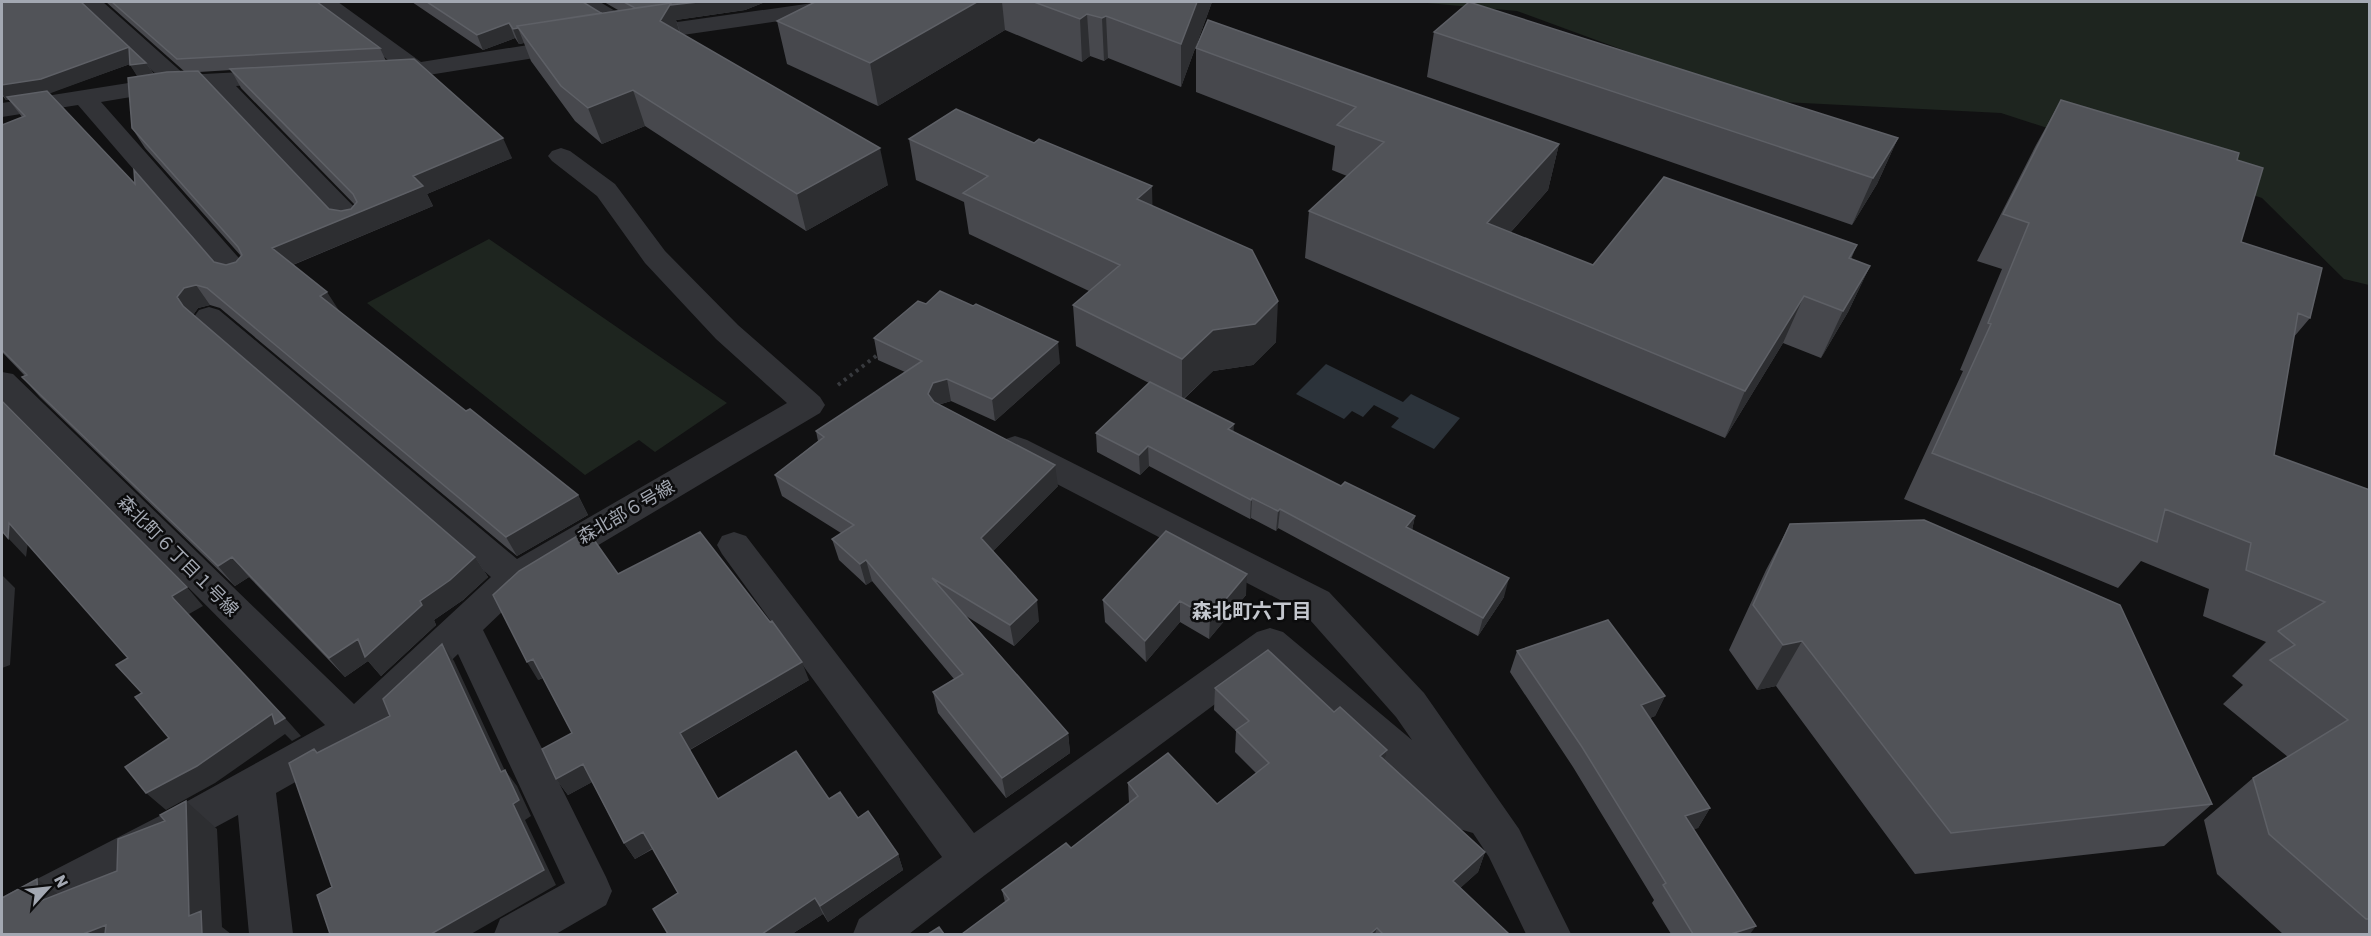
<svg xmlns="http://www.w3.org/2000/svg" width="2371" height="936" font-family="Rubik,'Noto Sans JP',sans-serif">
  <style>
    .green { fill: #1e251f }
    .water { fill: #2c333a }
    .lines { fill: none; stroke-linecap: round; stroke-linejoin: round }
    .path { stroke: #383a3e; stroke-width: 4; stroke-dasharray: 3 4.5; stroke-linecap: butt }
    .minor { fill: #323337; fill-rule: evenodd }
    .wall { fill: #47484d; fill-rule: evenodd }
    .shaded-wall { fill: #2d2e31 }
    .building { fill: #515358; stroke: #5e6066; stroke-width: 1.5 }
    .labels { text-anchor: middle; stroke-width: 5; stroke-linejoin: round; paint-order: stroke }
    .street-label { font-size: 18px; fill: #a3a8b2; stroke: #0c0c0d }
    .neighbourhood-label { font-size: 20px; font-weight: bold; fill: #c4c7ce; stroke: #0c0c0d }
  </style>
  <rect width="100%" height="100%" fill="#111112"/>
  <!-- green -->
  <path class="green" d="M1416,2H2369V285L2344,279L2262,198L2001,113L1762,101L1517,11Z
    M489,239L727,403L655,452L639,440L585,475L367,303Z"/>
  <!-- water -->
  <path class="water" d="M1326,364L1403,402L1411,394L1460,418L1434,449L1391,427L1399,418L1374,405L1363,417L1352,411L1344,419L1296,394Z"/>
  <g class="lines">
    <!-- path -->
    <path class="path" d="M838,385L880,353"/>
    <!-- minor -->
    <path class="minor" d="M79,2H103L185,75L280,70L288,72L292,77L288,82L236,86L362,215L366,221L362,227L352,229L342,227L211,88L179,89L101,102L253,274L249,280L239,283L229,280L78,105L2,117V103L160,78Z
      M314,2H338L421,62L572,38L580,40L584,45L580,50L572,52L416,77L379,79L371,77L367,72L371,67L393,64Z
      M574,2H600L642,27L820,2H851L853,5L850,10L842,12L634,42L626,40L623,35L577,7Z
      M561,148L570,151L615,184L665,251L738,325L820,397L825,405L820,413L528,587L483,630L606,877L612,891L606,905L556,934H494L500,919L565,883L458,654L368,741L276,793L293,934H249L238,815L18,934H2V897L175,808L325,725L2,400V372L13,374L354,704L491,577L199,324L194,317L199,310L209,307L219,310L517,559L787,403L716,339L645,263L597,196L552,161L548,156L552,151Z
      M1015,436L1027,440L1329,592L1424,693L1519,829L1571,934H1526L1489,857L1473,833L1456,828L1269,664L985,875L909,934H853L859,919L942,857L722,554L717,545L722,536L734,532L746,536L974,833L1257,632L1270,628L1283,632L1412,740L1396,717L1303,612L1003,456L999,448L1003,440Z"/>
  </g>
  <!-- wall -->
  <path class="wall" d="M2,2L146,63L154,74L185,72L106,2H317L380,48L386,61L512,158L427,194L433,206L293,265L340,312L466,411L578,495L588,515L517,556L220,308L210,305L198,308L193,315L475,557L488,577L463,600L434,620L436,625L381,676L368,661L345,677L249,577L235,586L40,397L22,377L25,376L2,352V125L22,117L9,100H6L2,95ZM130,64L138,77L132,128L145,148L241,256L236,262L226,265L214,262L135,184L49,93ZM231,70L241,88L355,205L351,209L341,211L329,209L199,72Z
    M412,2H583L601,13L618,10L604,2H765L745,10L676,20L680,32L888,185L806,231L645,126L602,144L575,121L531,61L524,43L519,44L515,38L483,50Z
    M815,2H1212L1181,87L1108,58L1104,61L1090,56L1082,62L1005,30L878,106L787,64L777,21Z
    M1434,32L1898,138L1877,184L1852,225L1427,77Z
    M1196,48L1559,144L1548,190L1510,233L1593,265L1857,245L1851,259L1870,266L1848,312L1821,358L1783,343L1725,438L1305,258L1309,211L1347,176L1332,170L1335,146L1196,92Z
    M2061,100L2237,160L2241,242L2310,318L2293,338L2274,455L2370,490V934H2283L2217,874L2204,820L2253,778L2288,757L2223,704L2243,685L2232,676L2266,642L2203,616L2209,589L2141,561L2118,588L1904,499L1963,371L1960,370L2002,269L1977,261L2036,145Z
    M909,139L1153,206L1276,342L1253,365L1213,371L1184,399L1234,432L1341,486L1415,516L1412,530L1504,597L1478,636L1278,528L1276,531L1251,518L1250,519L1149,466L1140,475L1097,452L1096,433L1149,383L1076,346L1073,305L1089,291L969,234L964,202L916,180Z
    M874,338L1060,363L995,421L951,401L938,405L1058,486L993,551L1039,621L1014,646L966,616L1068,733L1070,753L1006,798L938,713L933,692L954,679L872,581L866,585L839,560L832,539L841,533L782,496L775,475L818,441L816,431L905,372L878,360Z
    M1790,524L2212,804L2164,846L1915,874L1776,686L1757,690L1729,650L1766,570Z
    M618,574L809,680L690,750L718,799H829L858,818L898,854L903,870L828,922L823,914L792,934H668L678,893L653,849L635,859L624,843L592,782L568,795L556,779L572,733L543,678L538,680Z
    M1246,595L1209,639L1180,622L1146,662L1105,622L1103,600Z
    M1517,651L1665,696L1655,716L1650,718L1710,808L1698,828L1693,829L1750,934H1671L1652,903L1654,900L1573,767L1510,672Z
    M1215,688L1334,712L1387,750L1385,760L1485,852L1478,872L1460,888L1509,934H962L1005,902L1002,890L1071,848L1129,803L1128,783L1217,804L1256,773L1235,752L1236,731L1214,710Z"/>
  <!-- shaded-wall -->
  <path class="shaded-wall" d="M698,2H765L745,10L676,20L681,37L642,25L671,3Z
    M977,2H1002L1005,30L878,106L870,63Z
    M1197,2H1212L1181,87V44Z
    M1087,14L1090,56L1082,62L1080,19Z
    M1106,16L1108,58L1104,61L1102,18Z
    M509,23L515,38L483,50L477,35Z
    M518,28L524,43L519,44L513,29Z
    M129,47L138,61L51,93L6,100L2,93V85Z
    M146,63L155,76L139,79L130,65Z
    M633,90L645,126L602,144L588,108Z
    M503,138L512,158L427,194L433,206L285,268L272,248L419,188L413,176Z
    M1898,138L1877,184L1852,225L1873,178Z
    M1559,144L1548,190L1477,270L1487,223Z
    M880,148L888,185L806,231L797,194Z
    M1152,186L1153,227L1137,199Z
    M1870,266L1848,312L1821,358L1843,311Z
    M196,285L210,305L198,308L192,317L177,297L184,288Z
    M327,292L340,312L320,296Z
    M1804,296L1783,343L1725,438L1745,391Z
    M1278,301L1276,342L1253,365L1213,371L1182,400V359L1213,330Z
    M1058,342L1060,363L995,421L992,399Z
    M947,379L951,401L937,405L932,415L928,394L933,383Z
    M1234,424L1233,443L1228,429Z
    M1148,446L1149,466L1140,475L1139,455Z
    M1055,465L1058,486L985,559L981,538Z
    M578,495L588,515L517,556L506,537Z
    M1252,498L1251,518L1250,519L1251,500Z
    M1280,509L1278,528L1276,531L1278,511Z
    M1415,516L1411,535L1406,527Z
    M9,523L28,542L26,557L8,538Z
    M232,557L249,577L235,586L218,566Z
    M475,557L488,577L463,600L434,620L436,625L381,676L368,661L345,677L329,658L358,639L420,601Z
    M866,560L872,581L866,585L860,564Z
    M1247,574L1246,595L1209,639L1210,618Z
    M2,575L15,588L10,665L2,668Z
    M1509,578L1504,597L1478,636L1483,618Z
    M187,587L203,606L189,614L172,596Z
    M1037,600L1039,621L1014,646L1010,625Z
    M1180,601V622L1146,662L1145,641Z
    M1802,641L1776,686L1757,690L1783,645Z
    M442,644L454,661L513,788L501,772Z
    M533,659L544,677L538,680L527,662Z
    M802,662L809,680L689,750L680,733Z
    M1665,696L1655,716L1631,725L1641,705Z
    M272,714L285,718L301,736L292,741L285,734L215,783L166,810L146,793Z
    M1068,733L1070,753L1006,798L1002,778Z
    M1387,750L1383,772L1380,756Z
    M583,764L594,781L568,795L556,779Z
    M505,770L517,786L531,816L525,820L556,885L471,934H431L513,804Z
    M186,801L217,829L222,927L231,934H202L189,916Z
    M1710,808L1698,828L1674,836L1685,816Z
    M643,832L653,848L635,859L624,843Z
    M1485,852L1478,872L1446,901L1453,881Z
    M898,854L903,870L828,922L820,906Z
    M37,879L75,906L38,902Z
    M815,898L823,914L792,934H762Z
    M106,925L119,934H83Z
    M1756,926L1750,934H1731Z
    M1377,928L1375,934H1370Z"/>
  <!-- building -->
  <path class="building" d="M2,2H81L146,63L130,65L129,47L41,79L2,85Z
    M112,2H317L380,48L177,59Z
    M427,2H583L601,13L517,26L518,28L513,29L509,23L477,35Z
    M624,2H698L671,5V3L635,8Z
    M815,2H977L870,63L777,21Z
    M1034,2H1197L1181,44L1106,16L1102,18L1087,14L1080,19Z
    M1469,2L1898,138L1873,178L1434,32Z
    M671,3L660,21L880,148L797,194L633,90L588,108L561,86L517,26Z
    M1208,20L1559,144L1487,223L1593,265L1664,177L1857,245L1849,258L1870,266L1843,311L1804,296L1745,391L1309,211L1384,142L1337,125L1356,107L1196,48Z
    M414,59L503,138L413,176L423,186L272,248L327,292L320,296L344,315L466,411L470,409L578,495L506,537L207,288L196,285L184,288L177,297L183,306L475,557L450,580L420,601L422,605L365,657L358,639L329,658L232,557L218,566L22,377L27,375L2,350V125L25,116L7,97L47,91L135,184L134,170L214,262L226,265L236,262L242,255L238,247L132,128L128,78L167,72L198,71L329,209L341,211L351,209L357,202L353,194L230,69Z
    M2061,100L2239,153L2237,160L2263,168L2241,242L2322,268L2310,318L2298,313L2274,455L2370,490V919H2366L2269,834L2253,778L2348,720L2270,660L2295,645L2278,631L2325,602L2246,570L2251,543L2165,509L2157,542L1932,453L1991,324L1988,323L2029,223L2003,214Z
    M956,109L1034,143L1039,139L1152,186L1137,199L1252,250L1278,301L1255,324L1213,330L1182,359L1073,305L1120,265L963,193L988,176L909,139Z
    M940,291L973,306L976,304L1058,342L992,399L947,379L933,383L928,394L934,402L1055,465L981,538L1037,600L1010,625L932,578L1068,733L1002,778L933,692L963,674L866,560L860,564L832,539L854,525L775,475L824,437L816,431L922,361L874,338L918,301L926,304Z
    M1150,382L1234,424L1228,429L1341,486L1345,482L1415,516L1406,527L1509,578L1483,618L1280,509L1278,511L1252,498L1251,500L1148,446L1139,455L1096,433Z
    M2,401L187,587L172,596L173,598L285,718L275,724L272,714L197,766L146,793L125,767L169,738L135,697L142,693L116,665L128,658L9,523L8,538L2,531Z
    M1924,520L2120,605L2212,804L1951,833L1802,641L1783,645L1753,605L1790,524Z
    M587,530L618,574L700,532L770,622L772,621L802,662L680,733L718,799L796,751L829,799L840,792L858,818L868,811L898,854L820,906L815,898L762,934H668L653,909L678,893L643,832L624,843L583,764L556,779L542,749L572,733L533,659L527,662L493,595L519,571Z
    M1166,531L1247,574L1210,618L1180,601L1145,641L1103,600Z
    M1608,620L1665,696L1641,705L1710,808L1685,816L1756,926L1731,934H1693L1663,885L1666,883L1582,747L1517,651Z
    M442,644L501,772L505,770L519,800L513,804L544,870L431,934H330L317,895L332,887L289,763L314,749L317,753L390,716L383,699Z
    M1268,650L1334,712L1340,707L1387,750L1380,756L1485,852L1453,881L1509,934H1383L1377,928L1370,934H962L1009,899L1002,890L1066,843L1071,848L1138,796L1128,783L1168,753L1217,804L1269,763L1236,730L1249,721L1215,688Z
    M186,801L189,916L201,911L202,934H105L106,925L83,934H2V898L37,879L38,902L117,871L118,839L165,821L160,815Z
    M939,927L944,934H928Z"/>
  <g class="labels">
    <!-- street labels -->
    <g class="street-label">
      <text transform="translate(626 512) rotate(-30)" y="6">森北部６号線</text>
      <text transform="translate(178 556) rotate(45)" y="6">森北町６丁目１号線</text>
    </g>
    <!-- neighbourhood labels -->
    <g class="neighbourhood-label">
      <text x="1252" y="618">森北町六丁目</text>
    </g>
  </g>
  <!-- border -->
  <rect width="2371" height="936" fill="none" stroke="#a3a8b2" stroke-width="6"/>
  <!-- north arrow -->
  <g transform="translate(48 888) rotate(63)" stroke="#0c0c0d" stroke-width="4.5" paint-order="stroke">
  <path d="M0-4.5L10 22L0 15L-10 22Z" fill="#a3a8b2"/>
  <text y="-9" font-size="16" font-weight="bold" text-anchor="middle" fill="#a3a8b2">N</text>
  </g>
</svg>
